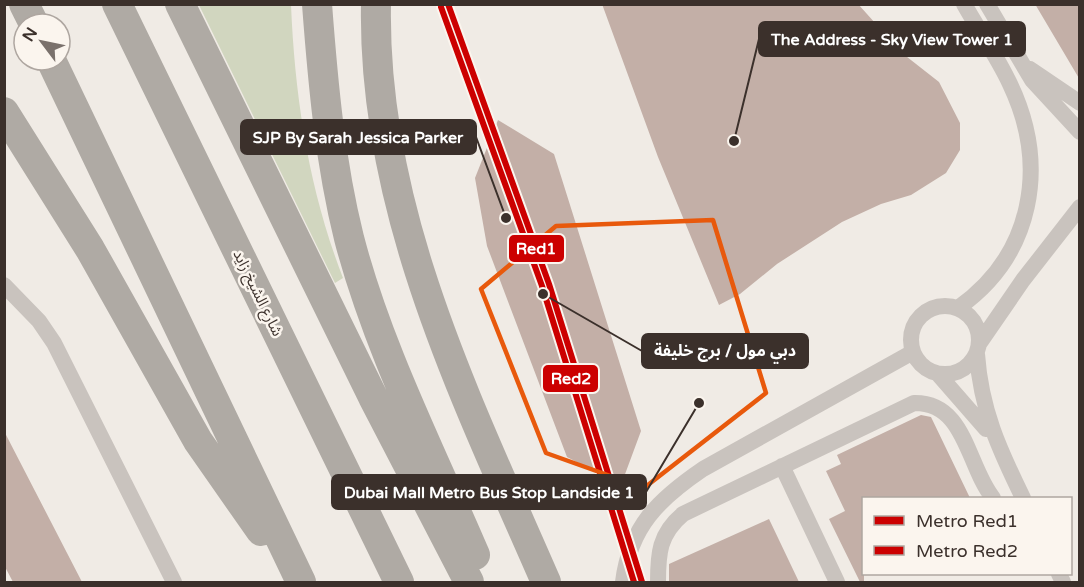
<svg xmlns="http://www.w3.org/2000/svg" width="1084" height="587" font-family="'Varela Round','Noto Sans Arabic',sans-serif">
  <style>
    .green { fill: #d1d6bf }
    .building { fill: #c3afa7 }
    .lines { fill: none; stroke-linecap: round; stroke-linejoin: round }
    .street { stroke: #c9c3be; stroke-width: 16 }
    .highway { stroke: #afaaa4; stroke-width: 30 }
    .metro-1-casing { stroke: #fbf5ee; stroke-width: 10 }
    .metro-2-casing { stroke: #fbf5ee; stroke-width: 10 }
    .metro-1 { stroke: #c00; stroke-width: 6 }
    .metro-2 { stroke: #c00; stroke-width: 6 }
    .marked { fill: none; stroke: #e8590c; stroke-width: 4.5; stroke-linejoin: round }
    .labels { text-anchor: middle; stroke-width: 5; stroke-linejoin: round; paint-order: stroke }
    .street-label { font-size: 15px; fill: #3b302b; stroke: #fbf5ee }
    .leader { fill: none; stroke: #3b302b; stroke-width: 2 }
    .callout-dot { fill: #3b302b; stroke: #fbf5ee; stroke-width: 2 }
    .callout { fill: #3b302b; stroke: #3b302b; stroke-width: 2 }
    .callout-label { font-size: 16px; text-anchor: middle; font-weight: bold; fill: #fff }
    .line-badge { stroke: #fbf5ee; stroke-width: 2 }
    .badge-label { font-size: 16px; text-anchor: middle; font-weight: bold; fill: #fff }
  </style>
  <rect width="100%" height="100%" fill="#f0ebe5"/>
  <!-- green -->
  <path class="green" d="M199,5H291C295,99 309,190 343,278L335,283Z"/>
  <!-- building -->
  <path class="building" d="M602,4H858L902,53L939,82L960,123V150L946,173L911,195L881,204L842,222L777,264L740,294L719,305L658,157Z
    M1035,4H1080V80Z
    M498,120L554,154L641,431L621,485L567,457L487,246L475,178Z
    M921,415L931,417L970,498H864V582H860L829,519L845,511L826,471L841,464L837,455Z
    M4,431L82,582H13L4,565Z
    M769,519L799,582H669V564Z"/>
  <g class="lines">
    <!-- street -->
    <path class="street" d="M987,4L1032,80L1080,132
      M1030,69L1080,103
      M4,285L39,321L54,343L174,582
      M911 340a34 34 0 1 1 68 0a34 34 0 1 1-68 0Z
      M958,308C1033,255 1049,166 1010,84C997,56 979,31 964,4
      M979,344L1023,280L1080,207
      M977,354C981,410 999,449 1023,498
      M938,374L986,429
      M782,466L837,582
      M1059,574L1063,582
      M623,582C630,526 659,499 703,469L913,352
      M658,582C658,554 659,534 683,514L914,403C966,402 967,466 993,498"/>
    <!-- highway -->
    <path class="highway" d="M24,4L34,24
      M117,4L399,582
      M180,4L373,397L469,582
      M317,4C323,83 330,162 349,238C377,346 431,452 475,555
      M376,4C372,210 466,398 546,582
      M51,60L301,582
      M4,112L90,249L198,441L261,531"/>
    <defs>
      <path id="metro-1" d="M448,4L549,284L642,582"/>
      <path id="metro-2" d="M441,7L542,286L634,582"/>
    </defs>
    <!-- metro-1 casing -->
    <use href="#metro-1" class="metro-1-casing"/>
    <!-- metro-2 casing -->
    <use href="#metro-2" class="metro-2-casing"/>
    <!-- metro-1 -->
    <use href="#metro-1" class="metro-1"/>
    <!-- metro-2 -->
    <use href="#metro-2" class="metro-2"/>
  </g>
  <!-- marked area -->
  <path class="marked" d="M713,220L766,393L644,488L546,453L481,289L556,226Z"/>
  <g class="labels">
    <!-- street labels -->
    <g class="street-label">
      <text transform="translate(258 293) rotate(64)" y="5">شارع الشيخ زايد</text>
    </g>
  </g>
  <!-- callouts -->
  <path class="leader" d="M734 141L759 39M506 218L476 137M543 294L642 351M699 403L646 492"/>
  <g class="callout-dot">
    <circle cx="734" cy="141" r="6"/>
    <circle cx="506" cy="218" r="6"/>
    <circle cx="543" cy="294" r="6"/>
    <circle cx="699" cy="403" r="6"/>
  </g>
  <g class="callout">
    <rect x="759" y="22" width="266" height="34" rx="6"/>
    <rect x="241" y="120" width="235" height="34" rx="6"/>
    <rect x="642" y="334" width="166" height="34" rx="6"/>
    <rect x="332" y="475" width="314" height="34" rx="6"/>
  </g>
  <g class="callout-label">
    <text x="892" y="45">The Address - Sky View Tower 1</text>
    <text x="358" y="143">SJP By Sarah Jessica Parker</text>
    <text x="725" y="356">دبي مول / برج خليفة</text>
    <text x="489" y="498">Dubai Mall Metro Bus Stop Landside 1</text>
  </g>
  <g class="line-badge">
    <rect x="508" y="234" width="57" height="29" rx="6" fill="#c00"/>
    <rect x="542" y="364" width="57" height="29" rx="6" fill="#c00"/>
  </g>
  <g class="badge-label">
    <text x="536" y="254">Red1</text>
    <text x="571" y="384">Red2</text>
  </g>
  <!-- border -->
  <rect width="1084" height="587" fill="none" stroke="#3b302b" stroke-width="12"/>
  <!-- legend -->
  <rect x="862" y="497" width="210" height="78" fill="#fbf5ee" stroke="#aea6a0" stroke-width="1.5"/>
  <rect x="874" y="516" width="30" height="9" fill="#cc0000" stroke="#aea6a0" stroke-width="1.5"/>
  <text x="916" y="527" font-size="18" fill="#3b302b">Metro Red1</text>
  <rect x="874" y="546" width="30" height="9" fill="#cc0000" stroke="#aea6a0" stroke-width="1.5"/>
  <text x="916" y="557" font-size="18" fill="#3b302b">Metro Red2</text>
  <!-- north arrow -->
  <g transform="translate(42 42) rotate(302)"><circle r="28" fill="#fbf5ee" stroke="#aea6a0" stroke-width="1.5"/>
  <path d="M0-4.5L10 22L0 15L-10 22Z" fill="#7a716c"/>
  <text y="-9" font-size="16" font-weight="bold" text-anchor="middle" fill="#3b302b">N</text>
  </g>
</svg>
